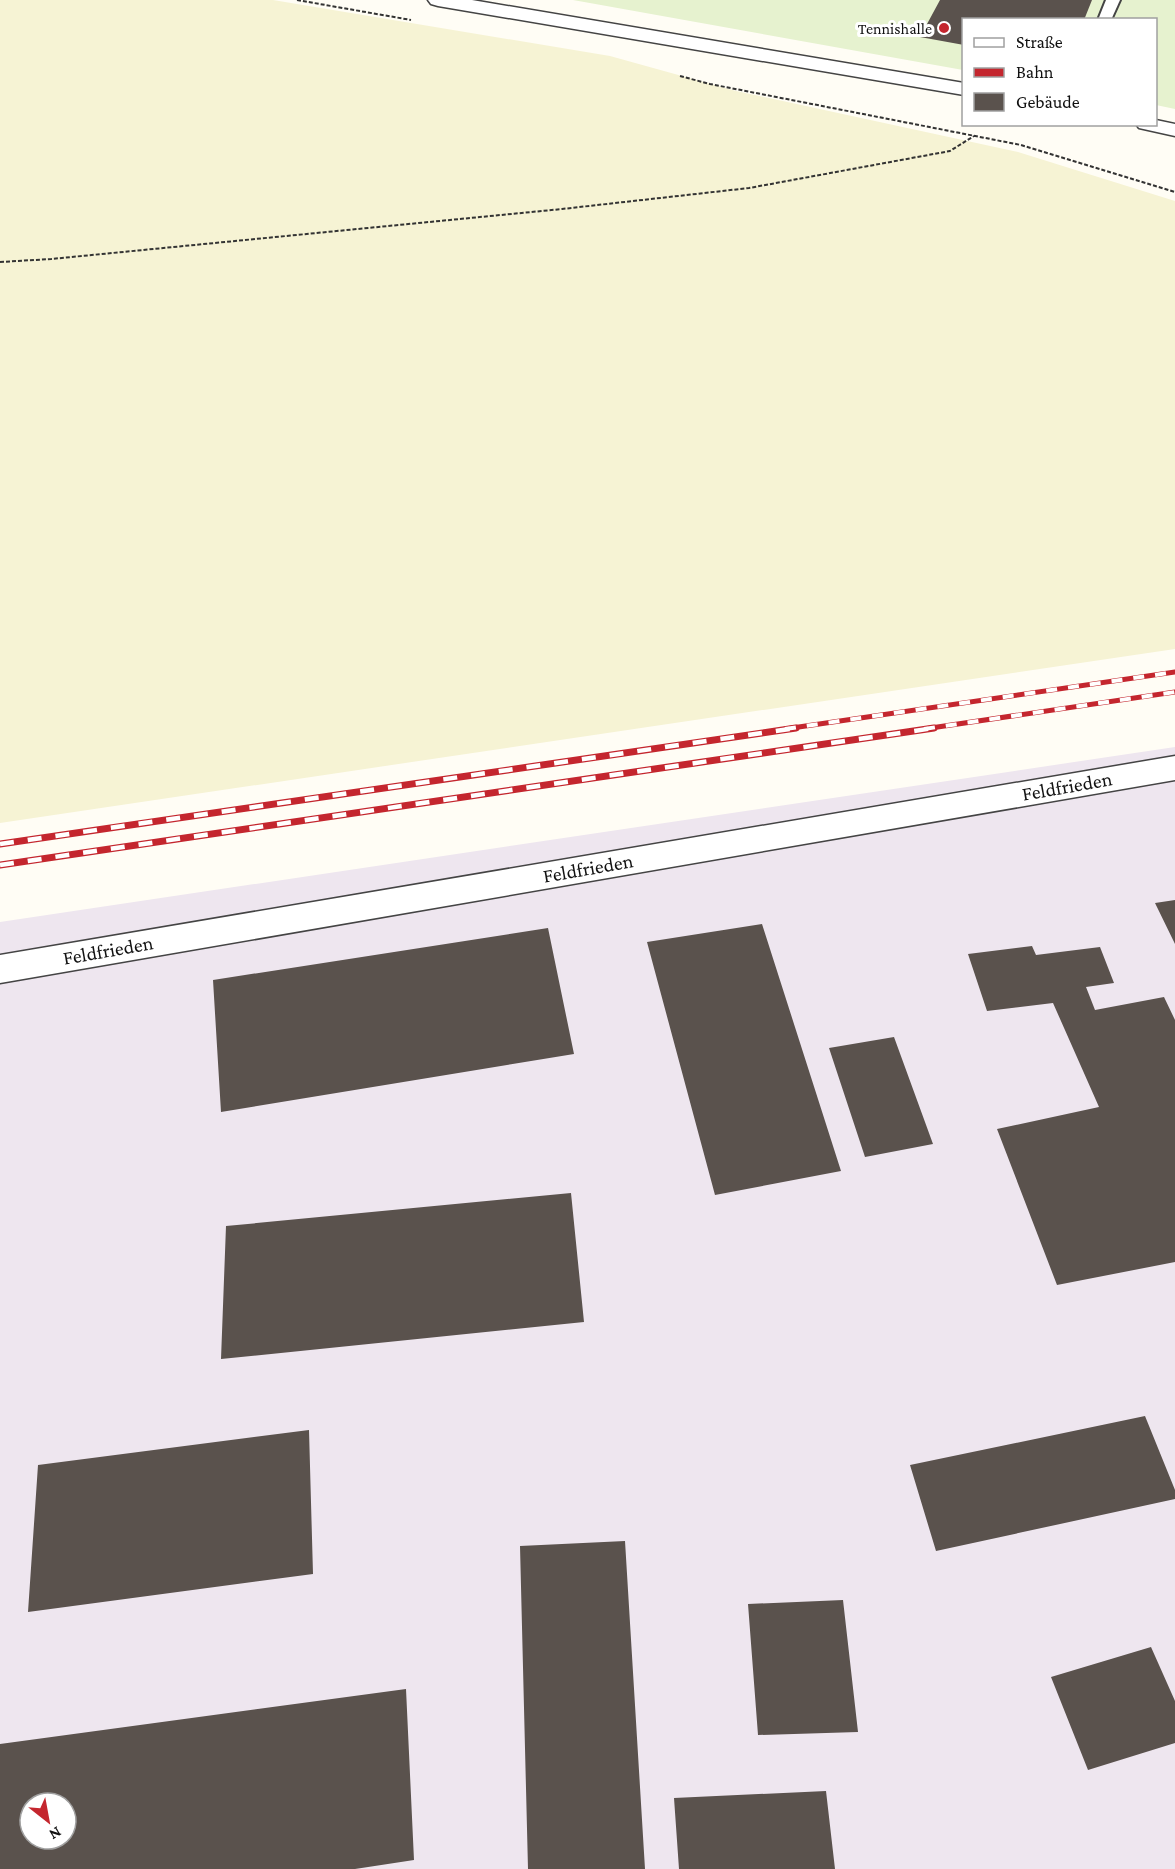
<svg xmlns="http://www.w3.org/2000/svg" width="1175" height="1869" font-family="'Crimson Pro',serif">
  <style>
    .industrial { fill: #eee6ef; fill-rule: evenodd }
    .farmland { fill: #f6f3d4 }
    .pitch { fill: #e6f2cf }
    .building { fill: #5a524d; fill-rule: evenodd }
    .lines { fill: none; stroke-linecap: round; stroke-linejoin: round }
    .service-casing { stroke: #444; stroke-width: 4 }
    .minor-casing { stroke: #444; stroke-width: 3 }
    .tertiary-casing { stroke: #444; stroke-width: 3 }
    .path { stroke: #333; stroke-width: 2; stroke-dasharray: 4 2; stroke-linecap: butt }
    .service { fill: #fff; fill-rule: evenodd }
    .minor { fill: #fff; fill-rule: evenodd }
    .tertiary { fill: #fff; fill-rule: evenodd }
    .rail-far1-casing { stroke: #c4262e; stroke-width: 5 }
    .rail-casing { stroke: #c4262e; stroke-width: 7 }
    .rail-far1 { stroke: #fff; stroke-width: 4; stroke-dasharray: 11; stroke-linecap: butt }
    .rail { stroke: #fff; stroke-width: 4.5; stroke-dasharray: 14; stroke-linecap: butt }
    .poi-dot { fill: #c4262e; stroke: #fff; stroke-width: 2 }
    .labels { text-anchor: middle; stroke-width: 6; stroke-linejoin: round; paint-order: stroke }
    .far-poi-label { font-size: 16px; fill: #111; stroke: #fff; text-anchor: end }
    .street-label { font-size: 20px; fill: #111; stroke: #fff }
  </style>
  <rect width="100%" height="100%" fill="#fffdf5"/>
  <!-- industrial -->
  <path class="industrial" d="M1175,747V1869H0V922ZM30,1803H66V1839H30Z"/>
  <!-- farmland -->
  <path class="farmland" d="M0,0H273L610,56L736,91L1018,152L1175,201V649L0,823Z"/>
  <!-- pitch -->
  <path class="pitch" d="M573,0H1175V109L1156,105V20H964L963,70Z"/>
  <!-- building -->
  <path class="building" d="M940,0H1092L1084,20H964V45L920,37Z
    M1175,900V944L1155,903Z
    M762,924L841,1171L715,1195L647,942Z
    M548,928L574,1054L221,1112L213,980Z
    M1032,946L1036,955L1100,947L1114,983L1086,987L1095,1010L1164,997L1175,1020V1262L1057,1285L997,1129L1099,1107L1053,1003L987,1011L968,954Z
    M894,1037L933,1144L865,1157L829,1048Z
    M571,1193L584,1322L221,1359L226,1226Z
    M1145,1416L1175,1490V1499L936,1551L910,1465Z
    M309,1430L313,1574L28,1612L38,1465Z
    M625,1541L645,1869H528L520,1546Z
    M843,1600L858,1732L758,1735L748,1604Z
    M1151,1647L1175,1701V1743L1088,1770L1051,1677Z
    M406,1689L414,1860L355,1869H0V1744ZM30,1803H66V1839H30Z
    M826,1791L835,1869H679L674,1798Z"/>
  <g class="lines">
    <defs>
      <path id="service" d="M1106,0H1120L1111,20H1098Z"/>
      <path id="minor" d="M1175,756V780L0,983V955Z"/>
      <path id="tertiary" d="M428,0H472L964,83V95L438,6L431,4Z
        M1156,120L1175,124V136L1139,128L1136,124H1156Z"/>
    </defs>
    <!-- service casing -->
    <use href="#service" class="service-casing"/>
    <!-- minor casing -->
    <use href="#minor" class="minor-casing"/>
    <!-- tertiary casing -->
    <use href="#tertiary" class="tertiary-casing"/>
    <!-- path -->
    <path class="path" d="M297,0L411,20
      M680,76L710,84L1021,145L1175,192
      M0,262L51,259L562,209L749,188L950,151L974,136"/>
    <!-- service -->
    <use href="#service" class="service"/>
    <!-- minor -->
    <use href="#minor" class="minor"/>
    <!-- tertiary -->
    <use href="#tertiary" class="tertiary"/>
    <defs>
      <path id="rail-far1" d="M785,729L1175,672
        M924,729L1175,692"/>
      <path id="rail" d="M0,844L796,728
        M0,865L934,728"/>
    </defs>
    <!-- rail-far1 casing -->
    <use href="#rail-far1" class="rail-far1-casing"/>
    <!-- rail casing -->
    <use href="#rail" class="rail-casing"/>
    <!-- rail-far1 -->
    <use href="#rail-far1" class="rail-far1"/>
    <!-- rail -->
    <use href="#rail" class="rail"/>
  </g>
  <!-- markers -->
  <circle class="poi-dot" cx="944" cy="28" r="6"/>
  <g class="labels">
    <!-- far-poi labels -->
    <g class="far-poi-label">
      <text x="932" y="34">Tennishalle</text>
    </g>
    <!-- street labels -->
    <g class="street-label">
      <text transform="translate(1067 786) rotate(-10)" y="7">Feldfrieden</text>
      <text transform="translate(588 868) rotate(-10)" y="7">Feldfrieden</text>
      <text transform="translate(108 950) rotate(-10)" y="7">Feldfrieden</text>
    </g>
  </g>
  <!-- legend -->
  <rect x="962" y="18" width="195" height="108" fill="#ffffff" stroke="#a0a0a0" stroke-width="1.5"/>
  <rect x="974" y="38" width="30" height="9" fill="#ffffff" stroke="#a0a0a0" stroke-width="1.5"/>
  <text x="1016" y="48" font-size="18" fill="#111111">Straße</text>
  <rect x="974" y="68" width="30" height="9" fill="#c4262e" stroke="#a0a0a0" stroke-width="1.5"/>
  <text x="1016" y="78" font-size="18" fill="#111111">Bahn</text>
  <rect x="974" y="93" width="30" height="18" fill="#5a524d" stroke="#a0a0a0" stroke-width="1.5"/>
  <text x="1016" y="108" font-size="18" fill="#111111">Gebäude</text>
  <!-- north arrow -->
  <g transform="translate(48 1821) rotate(149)"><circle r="28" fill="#ffffff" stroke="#a0a0a0" stroke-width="1.5"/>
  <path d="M0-4.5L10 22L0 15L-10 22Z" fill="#c4262e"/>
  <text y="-9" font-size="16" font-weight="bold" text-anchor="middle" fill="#111111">N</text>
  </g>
</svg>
